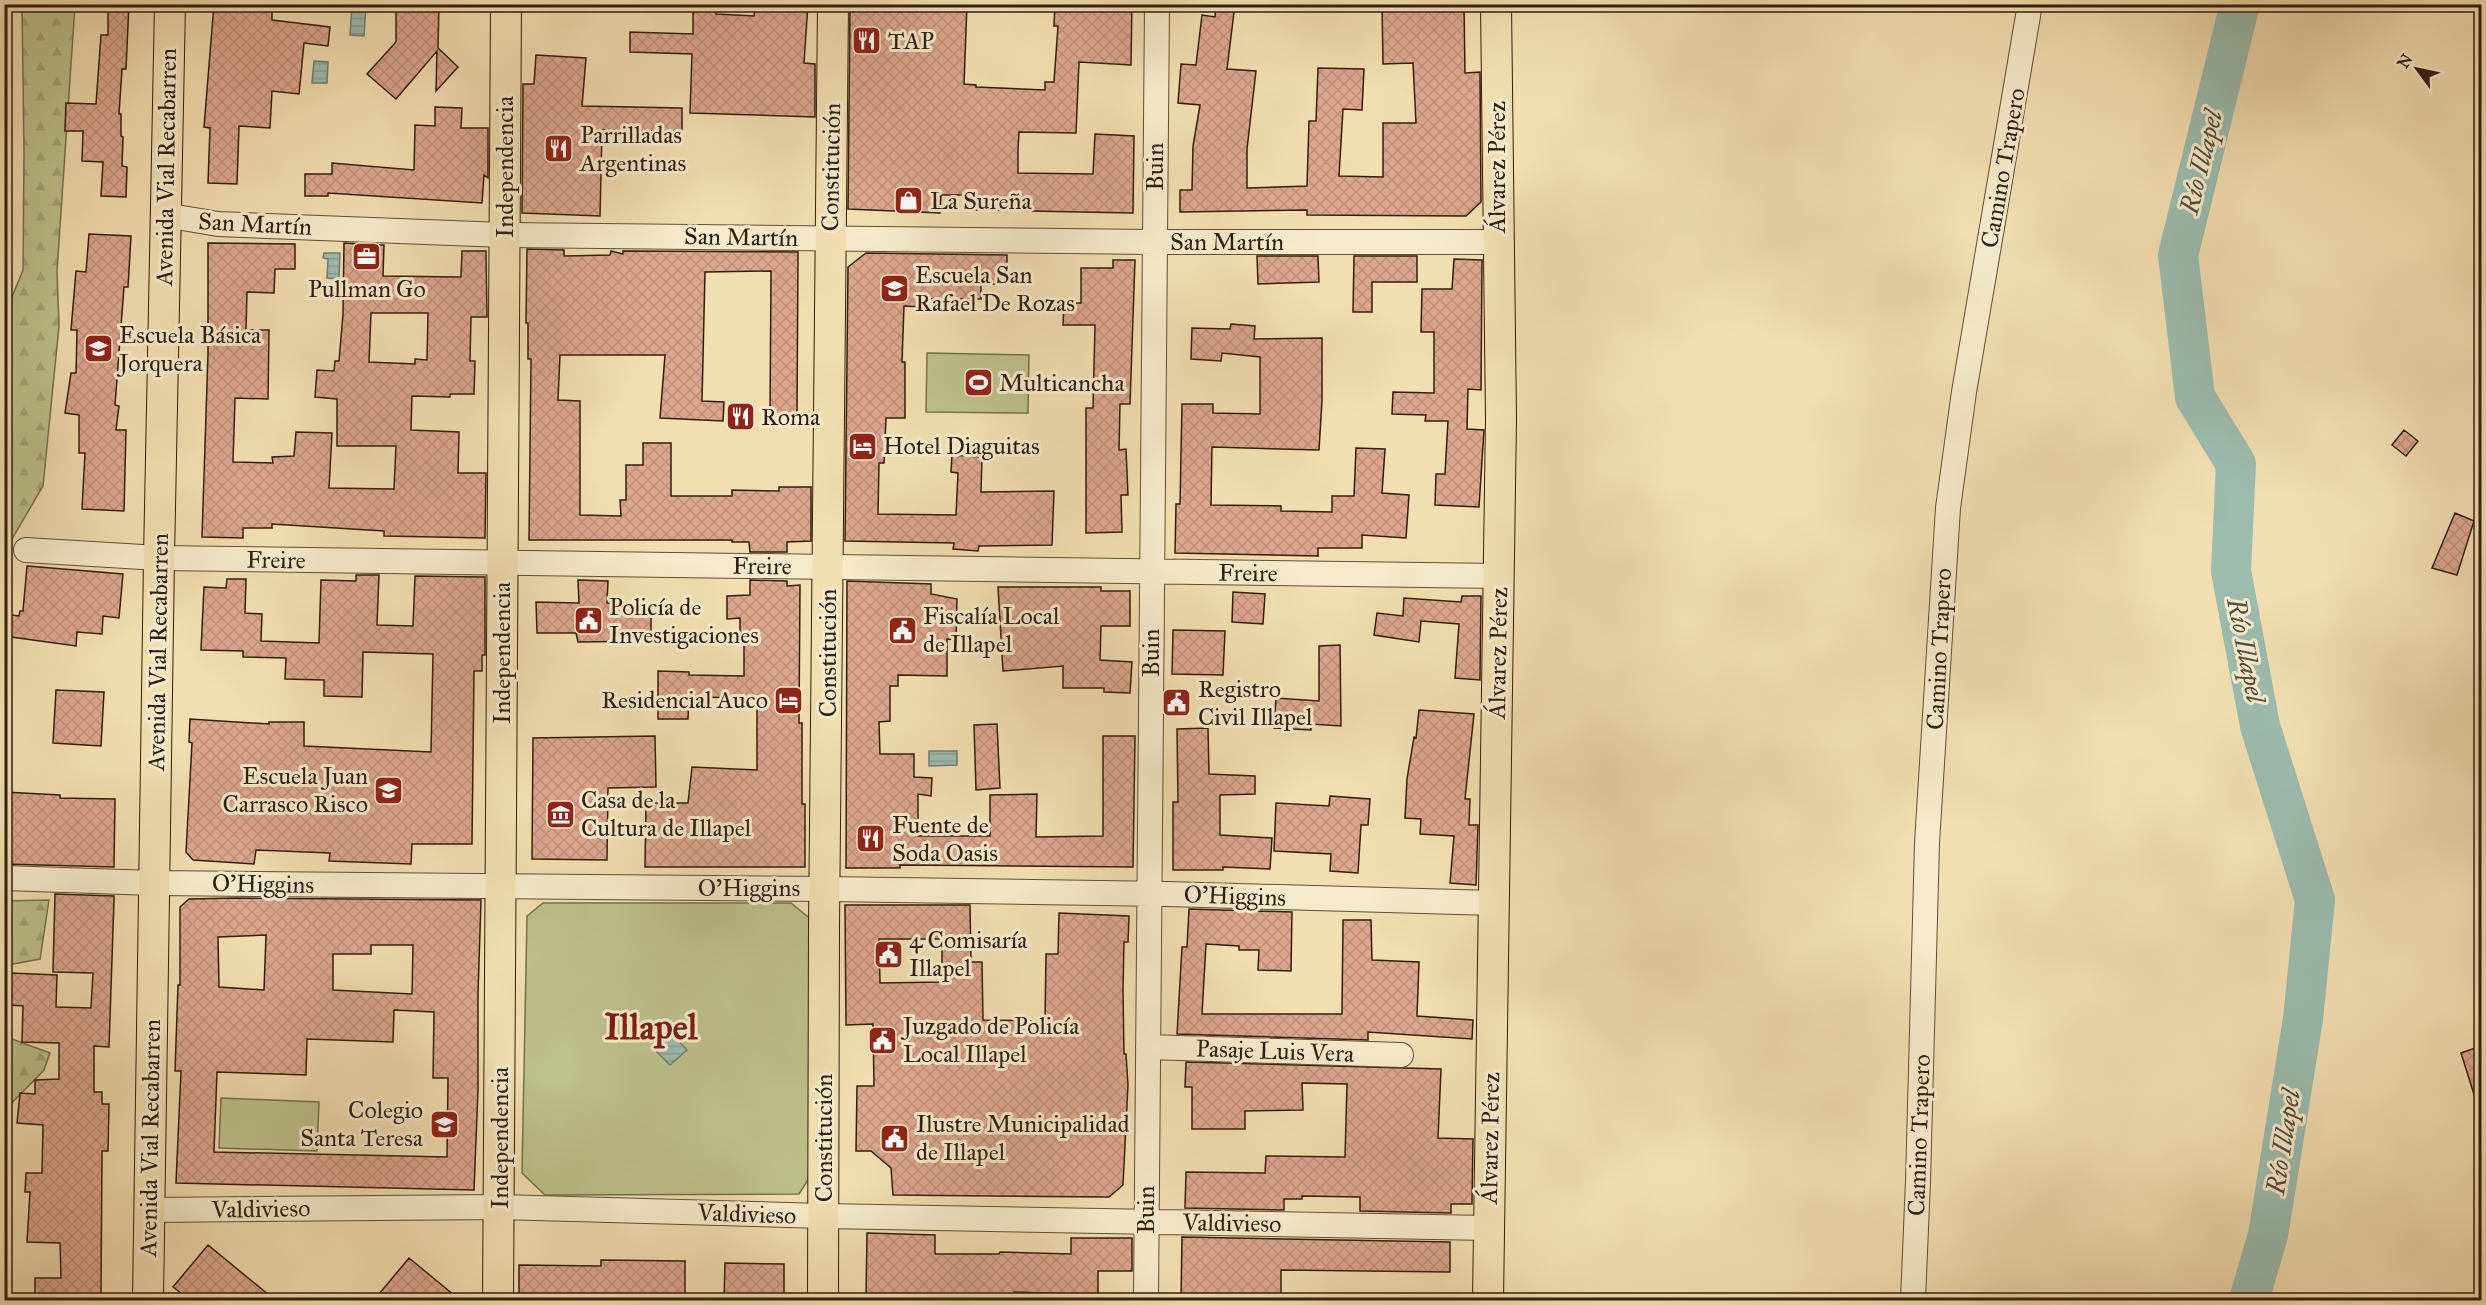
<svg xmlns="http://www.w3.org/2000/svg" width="2486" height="1305" font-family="'IM FELL Great Primer',serif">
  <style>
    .forest { fill: url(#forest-firs); stroke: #77704d; stroke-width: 1.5 }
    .park { fill: #bdc18a; stroke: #77704d; stroke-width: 1.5 }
    .water { fill: url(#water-rules); stroke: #717d6f; stroke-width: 1.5 }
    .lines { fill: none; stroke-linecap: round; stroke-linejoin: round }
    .river { stroke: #9bbcaf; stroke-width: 40 }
    .building { fill: url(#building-cross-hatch); stroke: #311e10; stroke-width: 1.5; fill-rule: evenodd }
    .minor-casing { stroke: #614e38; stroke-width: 26 }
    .major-casing { stroke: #311e10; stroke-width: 32 }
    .minor { stroke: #f7eacc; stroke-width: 24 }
    .major { stroke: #f2deb0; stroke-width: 30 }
    .labels { text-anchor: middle; stroke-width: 6; stroke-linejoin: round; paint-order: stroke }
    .poi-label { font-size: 24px; fill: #311e10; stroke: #f7eacc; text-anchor: start }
    .street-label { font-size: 24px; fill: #311e10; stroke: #f7eacc }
    .water-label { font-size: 26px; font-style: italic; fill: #514d40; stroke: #f7eacc }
    .town-label { font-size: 36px; font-weight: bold; fill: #7a1f14; stroke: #f7eacc }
  </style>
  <defs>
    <pattern id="forest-firs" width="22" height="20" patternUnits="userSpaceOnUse" patternTransform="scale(1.5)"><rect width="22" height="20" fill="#bdc18a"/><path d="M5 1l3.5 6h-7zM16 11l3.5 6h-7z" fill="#a3a576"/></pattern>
    <pattern id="water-rules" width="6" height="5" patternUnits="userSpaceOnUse" patternTransform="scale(1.5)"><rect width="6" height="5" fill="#9bbcaf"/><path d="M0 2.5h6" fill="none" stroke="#86a196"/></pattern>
    <pattern id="building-cross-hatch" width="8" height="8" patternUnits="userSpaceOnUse" patternTransform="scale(1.5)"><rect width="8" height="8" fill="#dda68d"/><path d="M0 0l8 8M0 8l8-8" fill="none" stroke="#be8e79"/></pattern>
  </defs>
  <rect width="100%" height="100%" fill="#f2deb0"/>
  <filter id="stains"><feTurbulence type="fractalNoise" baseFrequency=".00333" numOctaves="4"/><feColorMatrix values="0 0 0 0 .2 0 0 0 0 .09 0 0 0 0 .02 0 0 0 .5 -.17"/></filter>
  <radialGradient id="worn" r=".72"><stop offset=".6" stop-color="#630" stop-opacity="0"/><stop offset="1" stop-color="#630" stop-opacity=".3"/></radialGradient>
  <!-- forest -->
  <path class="forest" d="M22,5H75L57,271L59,326L43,486L5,551V314L23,270L24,153Z
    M49,900L40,959L8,965L5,981V901Z
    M5,1016L10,1019L12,1039L50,1053L44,1070L5,1110Z"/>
  <!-- park -->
  <path class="park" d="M927,353L1029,355L1028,413L926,412Z
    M543,903H791L813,921V1172L799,1194L545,1195L522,1173L527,916Z
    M221,1098L319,1102L317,1151L219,1148Z"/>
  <!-- water -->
  <path class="water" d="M352,5H366L364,36L350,35Z
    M314,61L328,62L327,83H312Z
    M324,253H340L339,279L327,278L328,259L323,258Z
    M929,751H957V765L929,766Z
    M672,1034L687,1050L670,1065L655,1050Z"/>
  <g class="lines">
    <!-- river -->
    <path class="river" d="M2240,4L2178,255L2195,397L2236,464L2231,571L2260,726L2315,900L2303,1019L2268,1235L2249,1300"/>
  </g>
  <!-- building -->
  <path class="building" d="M108,4H129L126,69H122L119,114H121V136L123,137L122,166L127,167L126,197L101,196L103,162L82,161L83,131H65L66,103L96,104L101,35H108Z
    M214,4H249L248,8H272V20L330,27L328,46L304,43L299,94L272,91L270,128L239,126L237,184L208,183L210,128L204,127Z
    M396,4H439L438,48L458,67L436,91L437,51L396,99L367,74L396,42Z
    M693,4H716V14L754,16L755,4H808L804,63L815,64V117L690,113L692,54L630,52V32L693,34Z
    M850,4H967L964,84L976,85V87L1045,90V82H1054L1058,26H1054L1055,4H1132L1131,65L1079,62L1076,133L1019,132L1018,150V173L1093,174L1095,134L1134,136L1133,213L976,210V195H941L940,213L848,209Z
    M1216,4H1235L1227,69L1256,71L1247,149V188L1307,186L1309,121H1316L1318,68L1364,69L1362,110L1343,109L1339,176L1383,177V123H1416L1413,63L1383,64L1382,4H1464L1465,73L1480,72L1481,202L1466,216L1307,215V210L1180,212V190H1192L1193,146L1200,105L1178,103L1181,64L1196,65L1202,15L1215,17Z
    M536,55L586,58L582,106L682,108V131L602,130L600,216L522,213L523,84H534Z
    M435,107L462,108L461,128H488V178L484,175L482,203L328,193V196H305V174H332V163L414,170L415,125L435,126Z
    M89,234L131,236L128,287H124L115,405L119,406L116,430H126L124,511L82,509L85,453H79V415L65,413L71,373H76L77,330H71L76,271L86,272Z
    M208,243L295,244V269H275L274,293L247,292L246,330H269L268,399L235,398L233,462L273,463L272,457L294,456L296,432L332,433L329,488L394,489L396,446H337V399L315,397L317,370L334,371L335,361H339L343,314L344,243L384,245L383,276L461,277L462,251H486L487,317H471L470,361H475L474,394H450V397L412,396L411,430L459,432L458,473H486L485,538L384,536V531L272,524V528H243V538L202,537L208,353ZM371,313H428L427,360L415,359V364L369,362Z
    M527,249L564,250V256L610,255L611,251L623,254V251L798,252L797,417H770L771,271L705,272L702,401L724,402L723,421L660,418L665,355H560L558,400L580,401V515L621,516L620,500H626V465H643V443H671V496H732V490L779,491V487H811V541L787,542V552H750L749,542H732V540H529L531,359H528V323H526Z
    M866,253L1007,255V284H981V299H922V307L904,306L902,362H905V418H886L884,463H879L878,514L956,515L958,473L951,472L952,455L982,457L981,492L1054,491L1052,545L979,546L978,551L953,549L954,543L845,541L848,267Z
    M1257,256H1318L1319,282L1258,284Z
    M1354,256H1417V282H1372V312H1353Z
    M1454,259L1482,260L1481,390L1468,389L1467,429L1484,430L1479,507L1435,505L1436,474H1445L1448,421H1425L1426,415L1392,414L1393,392L1434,393V332H1421L1422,289H1452Z
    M1113,260H1135L1130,404H1120L1119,450L1126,449L1128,495H1121L1122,532L1086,533V408H1093L1095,325H1063L1064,303H1081V268H1113Z
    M1231,324L1255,326L1254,339L1322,338V400L1319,450L1212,447L1211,505L1281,506V511L1332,512V496H1354L1356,448L1385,449L1382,493L1409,495L1406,538L1362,535V548H1318V556L1175,553L1176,504H1180L1182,404H1213V413L1260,414V357L1222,353L1221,361L1191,359L1192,328L1230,329Z
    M2404,430L2418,441L2406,456L2392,445Z
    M2455,513L2474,521L2457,575L2432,568Z
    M27,566L123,574L119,618L103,616L102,634L77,632L76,646L4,636V614L19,616L20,611H23Z
    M356,575H379L377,625L413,626L415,576L485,577V655H482V671H474L472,844H412L411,864L329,861L330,853L256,850L254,864L193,860L186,852L192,743L189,742L190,719L269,724V722H304V746L431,752L433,654L363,652L362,697L324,696V680L285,679L286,658L243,657V651L201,650L204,587L226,588L227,579H246L245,613L262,614L261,641L319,643L321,580L356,581Z
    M578,580L608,581L607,603L651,606V641L578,642L576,633H537L536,602L579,603Z
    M750,580L787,581V586L800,585L799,723H802V804H805V867H645L646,803H688L692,767L757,770V698L689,697L688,719H658V671L689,672V675L744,676V640H740V618L727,619V596L750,595Z
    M847,581L931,584V594L957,599L956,640L947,639V676L898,675V686H890V721L879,722L880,754H914V777L932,778L931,796L918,794V836H990V795L1037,794L1036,837L1103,836V736H1135L1133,867L900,865V868H846Z
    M998,587H1101V591H1130V626H1101L1100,660L1132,662L1130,693L1104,692V688H1063V666L1003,671Z
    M1233,592L1265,594L1263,624L1232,622Z
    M1462,596H1481L1480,680L1455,678L1459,624L1421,621L1419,642L1374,635L1377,613L1403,616L1404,598L1461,602Z
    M1173,630L1225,631L1223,675L1172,674Z
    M1340,645L1341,726L1311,724V730L1274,728L1276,698L1319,701V646Z
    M56,690L104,692L101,746L53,743Z
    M1419,710L1474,714L1465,799H1470L1469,825H1478L1476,885L1450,883L1454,836L1420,834L1421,819L1405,818L1407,779L1414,737L1416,738Z
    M997,724L1000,788L976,790L974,725Z
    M1208,728L1209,774L1255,776V794L1220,795V835L1272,838L1270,869L1223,867V870H1173V802H1178L1177,729Z
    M655,736L656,787L608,788L607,860L532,859L533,738Z
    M4,792L60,795V798L115,799L114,867L4,864Z
    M1330,796L1370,799L1368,825H1361L1358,873L1330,871L1331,854L1274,851L1276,803L1329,806Z
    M55,894L114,896V900L109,1047L94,1046V1092H102V1104H109L108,1151H102L101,1295H35V1278H61L60,1243L27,1242L30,1192H25L26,1173H42L43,1125L17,1123L20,1093L35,1094V1080L59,1079V1043L22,1042L23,1006L10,1005L11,973L57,975L56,1007L91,1008L93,973L53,972Z
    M236,898L481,900L478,994V1090L474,1190L176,1183L181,1071H175L178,985H180V907L189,899ZM266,935L264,990L219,987L218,937ZM371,945H413L412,994L333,990V954H371ZM394,1010L434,1012L433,1078H448L447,1157L214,1152L217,1072L306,1075L307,1039L393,1042Z
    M845,905H970L971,962H982L983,1020L1045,1021L1046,954H1058L1059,913L1129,916L1128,942H1124L1123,991L1124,1054H1126L1128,1085L1123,1185L1109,1197L893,1195L891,1168L871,1151H856L857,1086H874L873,1024L846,1025ZM879,939H942V982L880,983Z
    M1189,909L1292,912L1291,971L1258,970L1259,950H1239V946L1206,944L1202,1014H1342L1343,920H1371L1372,960L1419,962L1417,1016L1473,1020L1472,1039L1368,1032V1040L1177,1034L1182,947H1187Z
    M2481,1046V1104H2477L2461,1053Z
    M1186,1062L1441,1069L1438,1138L1473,1139L1472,1204H1451V1213L1360,1211V1197L1302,1196V1199H1284V1210L1185,1208L1186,1172L1265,1173L1266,1156L1345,1157L1347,1084L1302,1083L1303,1110L1245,1111V1129H1192V1087H1185Z
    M867,1233L935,1235V1254H999L1000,1252L1071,1254V1238H1132V1271H1098V1298H1071V1294L1014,1292V1300L866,1297Z
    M1182,1237L1450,1242V1272L1281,1270V1300H1181Z
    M208,1245L275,1300H190L173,1287Z
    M409,1258L460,1300H374Z
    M601,1260L685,1261V1300H519V1265L601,1266Z
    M725,1263L784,1264V1300H724Z"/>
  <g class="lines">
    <defs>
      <path id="minor" d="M165,215L218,224L504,235L1155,242H1497
        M26,550L159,558L1499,576
        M4,878L154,883L826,889L1167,894L1494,903
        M1148,1047L1401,1055
        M149,1210L499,1207L824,1216L1488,1228
        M1146,1300L1157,4
        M1913,1300L1918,1181L1927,843L1948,508L1964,392L2030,4"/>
      <path id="major" d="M148,1300L159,558L170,4
        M498,1300L506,4
        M823,1300L824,927L833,4
        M1488,1300L1501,419L1496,4"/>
    </defs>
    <!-- minor casing -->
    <use href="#minor" class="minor-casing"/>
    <!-- major casing -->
    <use href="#major" class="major-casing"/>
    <!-- minor -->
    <use href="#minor" class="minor"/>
    <!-- major -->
    <use href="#major" class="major"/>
  </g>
  <!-- icons -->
  <defs>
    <symbol id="restaurant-square" viewBox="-11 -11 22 22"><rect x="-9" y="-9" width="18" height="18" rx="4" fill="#8f2418" stroke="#f7eacc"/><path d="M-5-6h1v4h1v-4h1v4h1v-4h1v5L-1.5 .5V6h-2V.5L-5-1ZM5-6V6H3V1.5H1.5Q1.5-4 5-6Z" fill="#fff"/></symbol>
    <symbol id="shop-square" viewBox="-11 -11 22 22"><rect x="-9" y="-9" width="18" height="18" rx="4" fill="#8f2418" stroke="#f7eacc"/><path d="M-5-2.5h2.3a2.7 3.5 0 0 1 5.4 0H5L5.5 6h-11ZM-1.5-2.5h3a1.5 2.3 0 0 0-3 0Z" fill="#fff"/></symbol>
    <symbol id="office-square" viewBox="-11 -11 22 22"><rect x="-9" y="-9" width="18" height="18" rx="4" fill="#8f2418" stroke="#f7eacc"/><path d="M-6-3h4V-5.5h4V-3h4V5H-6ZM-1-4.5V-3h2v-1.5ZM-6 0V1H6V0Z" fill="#fff"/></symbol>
    <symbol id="school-square" viewBox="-11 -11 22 22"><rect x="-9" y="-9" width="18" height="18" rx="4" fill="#8f2418" stroke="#f7eacc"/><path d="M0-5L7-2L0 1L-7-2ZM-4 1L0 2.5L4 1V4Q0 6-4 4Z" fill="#fff"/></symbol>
    <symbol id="stadium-square" viewBox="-11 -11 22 22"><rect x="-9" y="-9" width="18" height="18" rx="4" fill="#8f2418" stroke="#f7eacc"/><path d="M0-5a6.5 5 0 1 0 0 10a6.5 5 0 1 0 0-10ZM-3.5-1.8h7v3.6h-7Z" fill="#fff"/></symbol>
    <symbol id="hotel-square" viewBox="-11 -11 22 22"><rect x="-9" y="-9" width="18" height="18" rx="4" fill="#8f2418" stroke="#f7eacc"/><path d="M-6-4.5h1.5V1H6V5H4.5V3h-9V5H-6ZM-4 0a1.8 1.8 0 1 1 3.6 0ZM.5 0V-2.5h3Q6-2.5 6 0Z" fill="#fff"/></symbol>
    <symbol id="civic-square" viewBox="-11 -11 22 22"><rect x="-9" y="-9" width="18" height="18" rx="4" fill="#8f2418" stroke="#f7eacc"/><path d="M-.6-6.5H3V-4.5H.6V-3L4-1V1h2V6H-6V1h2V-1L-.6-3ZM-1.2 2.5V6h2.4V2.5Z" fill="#fff"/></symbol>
    <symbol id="museum-square" viewBox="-11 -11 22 22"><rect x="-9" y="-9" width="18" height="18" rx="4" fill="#8f2418" stroke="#f7eacc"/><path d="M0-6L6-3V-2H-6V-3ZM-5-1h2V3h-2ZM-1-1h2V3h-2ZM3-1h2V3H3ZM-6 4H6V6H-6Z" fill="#fff"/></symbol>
  </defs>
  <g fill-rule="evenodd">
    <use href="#restaurant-square" x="850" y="24" width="33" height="33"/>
    <use href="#restaurant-square" x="542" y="132" width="33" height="33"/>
    <use href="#shop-square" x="892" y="184" width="33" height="33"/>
    <use href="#office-square" x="350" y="240" width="33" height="33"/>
    <use href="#school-square" x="878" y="272" width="33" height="33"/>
    <use href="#school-square" x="82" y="332" width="33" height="33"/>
    <use href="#stadium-square" x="962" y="366" width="33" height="33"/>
    <use href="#restaurant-square" x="724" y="400" width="33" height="33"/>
    <use href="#hotel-square" x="846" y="430" width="33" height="33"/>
    <use href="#civic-square" x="572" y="604" width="33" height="33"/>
    <use href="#civic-square" x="886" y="614" width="33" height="33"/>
    <use href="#hotel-square" x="772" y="684" width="33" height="33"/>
    <use href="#civic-square" x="1160" y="686" width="33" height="33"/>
    <use href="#school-square" x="372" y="774" width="33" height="33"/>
    <use href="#museum-square" x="544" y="798" width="33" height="33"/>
    <use href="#restaurant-square" x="854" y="822" width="33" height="33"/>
    <use href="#civic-square" x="872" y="938" width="33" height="33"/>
    <use href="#civic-square" x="866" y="1024" width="33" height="33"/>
    <use href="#school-square" x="428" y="1108" width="33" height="33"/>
    <use href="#civic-square" x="878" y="1122" width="33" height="33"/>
  </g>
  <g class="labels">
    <!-- poi labels -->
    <g class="poi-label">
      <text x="888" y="49">TAP</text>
      <text x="580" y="143">Parrilladas<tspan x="580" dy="28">Argentinas</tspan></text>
      <text x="930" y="209">La Sureña</text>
      <text x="915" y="283">Escuela San<tspan x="915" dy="28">Rafael De Rozas</tspan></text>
      <text x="367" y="297" text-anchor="middle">Pullman Go</text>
      <text x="119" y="343">Escuela Básica<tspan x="119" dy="28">Jorquera</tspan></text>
      <text x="999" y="391">Multicancha</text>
      <text x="761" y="425">Roma</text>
      <text x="883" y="454">Hotel Diaguitas</text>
      <text x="609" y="615">Policía de<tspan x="609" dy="28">Investigaciones</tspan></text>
      <text x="923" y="624">Fiscalía Local<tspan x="923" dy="28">de Illapel</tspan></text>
      <text x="1198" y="697">Registro<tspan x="1198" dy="28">Civil Illapel</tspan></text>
      <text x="768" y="708" text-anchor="end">Residencial Auco</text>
      <text x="368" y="784" text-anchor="end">Escuela Juan<tspan x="368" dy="28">Carrasco Risco</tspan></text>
      <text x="581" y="808">Casa de la<tspan x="581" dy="28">Cultura de Illapel</tspan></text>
      <text x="892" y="833">Fuente de<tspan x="892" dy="28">Soda Oasis</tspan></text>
      <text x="909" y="948">4 Comisaría<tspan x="909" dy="28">Illapel</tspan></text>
      <text x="903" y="1034">Juzgado de Policía<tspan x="903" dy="28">Local Illapel</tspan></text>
      <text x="423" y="1118" text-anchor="end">Colegio<tspan x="423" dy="28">Santa Teresa</tspan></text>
      <text x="916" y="1132">Ilustre Municipalidad<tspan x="916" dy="28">de Illapel</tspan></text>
    </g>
    <!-- street labels -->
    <g class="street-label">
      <text transform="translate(166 167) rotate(-89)" y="8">Avenida Vial Recabarren</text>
      <text transform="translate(505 167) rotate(-90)" y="8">Independencia</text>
      <text transform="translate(831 167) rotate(-89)" y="8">Constitución</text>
      <text transform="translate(1155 167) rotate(-90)" y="8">Buin</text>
      <text transform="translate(1497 167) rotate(-90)" y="8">Álvarez Pérez</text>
      <text transform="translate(2003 168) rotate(-80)" y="8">Camino Trapero</text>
      <text transform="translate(255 224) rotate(3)" y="8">San Martín</text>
      <text transform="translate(741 237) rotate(1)" y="8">San Martín</text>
      <text x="1227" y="250">San Martín</text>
      <text transform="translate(276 560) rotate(1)" y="8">Freire</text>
      <text transform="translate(762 566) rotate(1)" y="8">Freire</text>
      <text transform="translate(1248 573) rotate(1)" y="8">Freire</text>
      <text transform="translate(1939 649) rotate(-87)" y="8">Camino Trapero</text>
      <text transform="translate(158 652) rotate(-89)" y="8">Avenida Vial Recabarren</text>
      <text transform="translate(502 653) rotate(-90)" y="8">Independencia</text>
      <text transform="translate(828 653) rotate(-90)" y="8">Constitución</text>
      <text transform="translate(1151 653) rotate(-90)" y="8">Buin</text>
      <text transform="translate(1498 653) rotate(-89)" y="8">Álvarez Pérez</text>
      <text transform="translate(263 884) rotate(1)" y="8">O'Higgins</text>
      <text x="749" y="896">O'Higgins</text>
      <text transform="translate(1235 896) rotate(2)" y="8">O'Higgins</text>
      <text transform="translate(1275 1051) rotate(2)" y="8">Pasaje Luis Vera</text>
      <text transform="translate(1919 1135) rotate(-88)" y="8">Camino Trapero</text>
      <text transform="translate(150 1138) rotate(-89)" y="8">Avenida Vial Recabarren</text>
      <text transform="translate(500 1138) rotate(-90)" y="8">Independencia</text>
      <text transform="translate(824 1138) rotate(-90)" y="8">Constitución</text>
      <text transform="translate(1490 1138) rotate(-89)" y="8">Álvarez Pérez</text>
      <text transform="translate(261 1209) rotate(-1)" y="8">Valdivieso</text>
      <text transform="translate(1146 1210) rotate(-90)" y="8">Buin</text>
      <text transform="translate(747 1214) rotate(2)" y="8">Valdivieso</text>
      <text transform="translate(1232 1223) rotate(1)" y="8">Valdivieso</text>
    </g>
    <!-- water labels -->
    <g class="water-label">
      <text transform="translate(2201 162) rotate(-76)" y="9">Río Illapel</text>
      <text transform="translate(2246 650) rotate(79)" y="9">Río Illapel</text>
      <text transform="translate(2283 1142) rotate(-81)" y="9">Río Illapel</text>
    </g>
    <!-- town labels -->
    <g class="town-label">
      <text x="651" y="1039">Illapel</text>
    </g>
  </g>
  <!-- margin -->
  <rect width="2486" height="1305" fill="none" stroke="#f2deb0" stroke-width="24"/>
  <rect x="6" y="6" width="2474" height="1293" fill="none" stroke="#311e10" stroke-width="3"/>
  <rect x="12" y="12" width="2462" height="1281" fill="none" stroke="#311e10" stroke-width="1.5"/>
  <!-- north arrow -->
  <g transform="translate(2417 69) rotate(303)" stroke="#f7eacc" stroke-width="4.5" paint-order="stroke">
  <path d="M0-4.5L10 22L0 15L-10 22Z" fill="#311e10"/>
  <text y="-9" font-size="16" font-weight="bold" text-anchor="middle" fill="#311e10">N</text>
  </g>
  <rect width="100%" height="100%" filter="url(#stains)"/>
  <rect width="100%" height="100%" fill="url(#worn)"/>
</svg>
